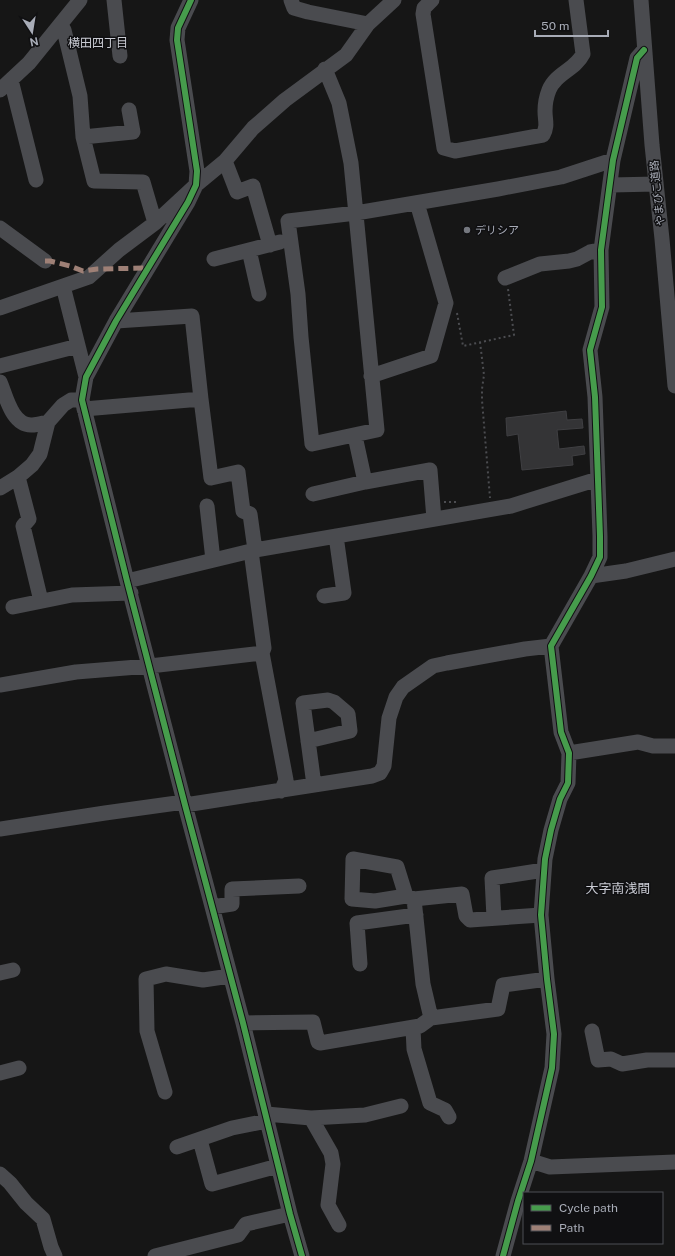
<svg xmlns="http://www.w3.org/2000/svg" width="675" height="1256" font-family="'Public Sans','Noto Sans JP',sans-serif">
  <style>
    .building { fill: #343436; stroke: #3f3f42 }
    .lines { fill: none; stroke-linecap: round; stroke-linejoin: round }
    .path { stroke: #4c4d51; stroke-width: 2; stroke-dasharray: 2 3; stroke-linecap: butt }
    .minor { stroke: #4a4b4f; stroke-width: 15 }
    .quiet { stroke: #9e8076; stroke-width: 5; stroke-dasharray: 10 5; stroke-linecap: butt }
    .cycleway-casing { stroke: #101012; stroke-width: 8 }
    .cycleway { stroke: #469c4c; stroke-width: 6 }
    .poi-dot { fill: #75787f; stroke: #101012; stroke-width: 1.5 }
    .labels { text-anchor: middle; stroke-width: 3; stroke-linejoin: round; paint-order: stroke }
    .street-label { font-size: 11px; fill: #a8acb7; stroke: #101012 }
    .poi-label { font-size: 11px; fill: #a8acb7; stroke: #101012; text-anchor: start }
    .neighbourhood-label { font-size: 12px; fill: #c9cbd3; stroke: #101012 }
    .quarter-label { font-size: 13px; fill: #c9cbd3; stroke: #101012 }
  </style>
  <rect width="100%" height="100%" fill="#161616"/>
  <!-- building -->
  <path class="building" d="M566,411L567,420L582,419L583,428L557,430L559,449L584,446L585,454L572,456L573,465L522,470L518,434L507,436L506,418Z"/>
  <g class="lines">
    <!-- path -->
    <path class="path" d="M457,313L463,346L514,335L508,289
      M480,342L484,375L482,389V400L490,498
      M444,502H456"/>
    <!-- minor -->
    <path class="minor" d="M114,0L120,56
      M191,0L178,28L177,40L197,171L196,185L188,202L116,321L86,377L82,400L127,581L185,805L243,1023L290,1214L302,1256
      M291,0L294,8L308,12L368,24
      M432,0L424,8L423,14L444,148L455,151L543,135C548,125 545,121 545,111C545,105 547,95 549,90C556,73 575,70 583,54L576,0
      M641,0L652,145L662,239L675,386
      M61,25L64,30L80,96L83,137L94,181L143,182L155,223
      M325,69L339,103L351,163L377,430L312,444L301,337L298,294L288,221L356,213L498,189L561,177L613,160
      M11,80L36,180
      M0,90L29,63L80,0
      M83,137L133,132L129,110
      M225,161L237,192L253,186L270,245
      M611,185L656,184
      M0,228L45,261
      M249,250L259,294
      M214,259L280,242
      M505,278L540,264L569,261L577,259L590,252L601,250
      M63,286L86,377
      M0,308L89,277L119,250L155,223L196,185L225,161L253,128L285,100L346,55L368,24L394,0
      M116,321L192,316L201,399
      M0,366L78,346
      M371,376L431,356L446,303L417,203
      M0,382C6,396 12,426 32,425C37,425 43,423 48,422
      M84,409L201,399L211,478L238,472L243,511L250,514L255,550
      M18,477L29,519L23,526L41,601
      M365,482L430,470L434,519
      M0,488L18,477L32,465L40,454L48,422L63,405L71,400H82
      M313,494L365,482L355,436
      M207,506L213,560
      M251,551L264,648L262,653
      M591,576L626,571L675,559
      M127,581L255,550L511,506L598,479
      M324,596L344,593L336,536
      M13,607L72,595L131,593
      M0,685L76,672L150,666L262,653L286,780L281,791
      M308,741L350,731L348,714L334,702L328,700L303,703L314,785
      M569,753L638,742L653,746H675
      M185,805L372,776L380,773L384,766L389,718L396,697L403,687L433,666L447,663L525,649L551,646
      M0,829L105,813L184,802
      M406,896L375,901L352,899L353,859L397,867L406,896L414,899L423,984L431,1018
      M414,899L462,894L466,916L470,920L541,915
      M212,907L232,904V889L299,886
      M494,918L492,878L544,870
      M360,964L357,923L416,915
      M0,973L13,970
      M243,1023L313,1022L318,1042L320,1043L420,1026L431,1018L498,1009L503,985L547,979
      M413,1028L414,1049L430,1103L445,1110L449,1117
      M592,1031L598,1060L611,1059L622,1064L647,1060H675
      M0,1073L19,1068
      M165,1092L147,1031L146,979L166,974L203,980L230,976
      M266,1114L311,1118L365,1115L401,1106
      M311,1118L331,1153L333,1164L328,1205L339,1225
      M200,1140L212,1184L278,1166
      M177,1147L232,1128L267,1121
      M531,1161L550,1167L675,1162
      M0,1174L10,1183L26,1203L43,1219L51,1247L55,1256
      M155,1256L238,1235L246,1224L290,1214
      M503,1256L518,1201L531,1161L552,1068L554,1034L547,979L541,915L545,859L551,830L560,799L568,783L569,753L561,732L551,646L591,576L600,557V536L595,397L590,350L602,307L601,250L613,160L637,58L644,50"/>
    <!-- quiet -->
    <path class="quiet" d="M45,261H50L70,266L83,271L97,269L148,268"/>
    <defs>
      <path id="cycleway" d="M191,0L178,28L177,40L197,171L196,185L188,202L116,321L86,377L82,400L127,581L185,805L243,1023L290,1214L302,1256
        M503,1256L518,1201L531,1161L552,1068L554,1034L547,979L541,915L545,859L551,830L560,799L568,783L569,753L561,732L551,646L591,576L600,557V536L595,397L590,350L602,307L601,250L613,160L637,58L644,50"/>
    </defs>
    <!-- cycleway casing -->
    <use href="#cycleway" class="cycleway-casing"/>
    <!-- cycleway -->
    <use href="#cycleway" class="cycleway"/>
  </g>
  <!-- markers -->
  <circle class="poi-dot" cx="467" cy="230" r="4"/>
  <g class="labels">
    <!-- street labels -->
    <g class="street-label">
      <text transform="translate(657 193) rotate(-96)" y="4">やまびこ道路</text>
    </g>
    <!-- poi labels -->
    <g class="poi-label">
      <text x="475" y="234">デリシア</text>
    </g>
    <!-- neighbourhood labels -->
    <g class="neighbourhood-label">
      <text x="98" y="47">横田四丁目</text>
    </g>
    <!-- quarter labels -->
    <g class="quarter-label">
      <text x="618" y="893">大字南浅間</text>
    </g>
  </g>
  <!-- legend -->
  <rect x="523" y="1192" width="140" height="52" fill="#101012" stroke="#4d4e54"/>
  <rect x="531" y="1205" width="20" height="6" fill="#469c4c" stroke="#4d4e54"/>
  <text x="559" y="1212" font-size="12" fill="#a8acb7">Cycle path</text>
  <rect x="531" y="1225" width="20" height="6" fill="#9e8076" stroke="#4d4e54"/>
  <text x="559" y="1232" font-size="12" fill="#a8acb7">Path</text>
  <!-- north arrow -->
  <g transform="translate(32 32) rotate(168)" stroke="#101012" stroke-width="3" paint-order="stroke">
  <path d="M0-3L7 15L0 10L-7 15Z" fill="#a8acb7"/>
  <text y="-6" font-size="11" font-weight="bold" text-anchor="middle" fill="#a8acb7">N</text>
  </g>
  <!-- scale -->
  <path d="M535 30v6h73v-6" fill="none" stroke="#a8acb7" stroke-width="2"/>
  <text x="541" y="30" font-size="12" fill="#a8acb7" stroke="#101012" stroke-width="3" paint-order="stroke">50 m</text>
</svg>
